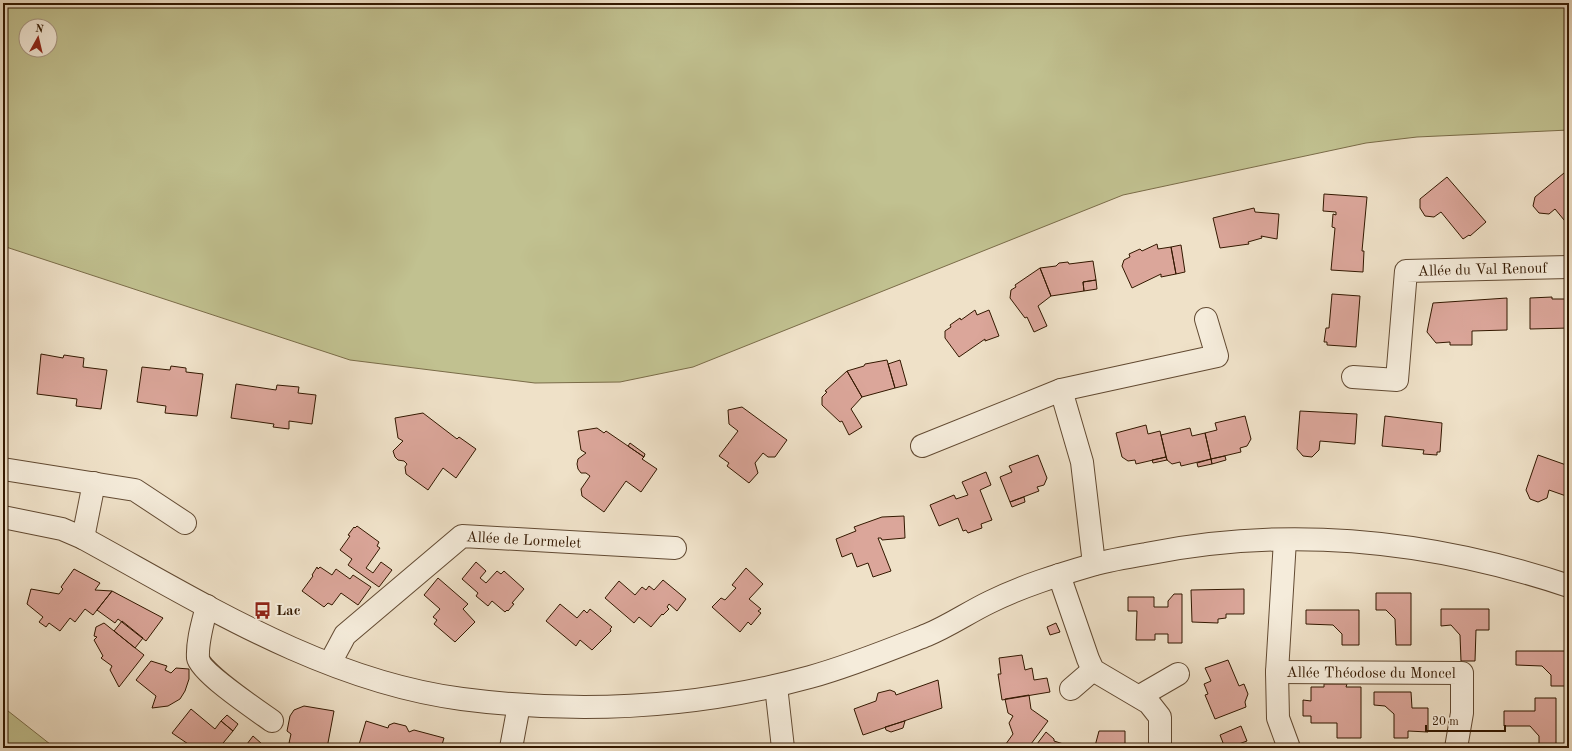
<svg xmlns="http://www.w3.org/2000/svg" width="1572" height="751" font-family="'Old Standard TT',serif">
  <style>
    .green { fill: #c1c190; stroke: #7a6c48; fill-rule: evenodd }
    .building { fill: #dba69a; stroke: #331800 }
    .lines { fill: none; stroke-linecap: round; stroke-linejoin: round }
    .minor-casing { stroke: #624a32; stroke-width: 24 }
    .minor { stroke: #f5ecdb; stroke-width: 22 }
    .labels { text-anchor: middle; stroke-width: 4; stroke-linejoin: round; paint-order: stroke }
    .street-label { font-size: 15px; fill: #331800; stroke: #f5ecdb }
    .poi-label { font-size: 15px; font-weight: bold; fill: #331800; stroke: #f5ecdb; text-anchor: start }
  </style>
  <rect width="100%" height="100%" fill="#efe1c8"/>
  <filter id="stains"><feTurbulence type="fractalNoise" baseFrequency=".005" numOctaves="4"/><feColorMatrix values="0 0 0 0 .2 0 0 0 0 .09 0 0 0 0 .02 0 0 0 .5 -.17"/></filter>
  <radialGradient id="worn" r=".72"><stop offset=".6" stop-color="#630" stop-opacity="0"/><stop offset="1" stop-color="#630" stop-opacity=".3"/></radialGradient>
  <!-- green -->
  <path class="green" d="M3,3H1569V130L1417,137L1366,143L1123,195L693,367L620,382L535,383L350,360L3,246ZM26,26H50V50H26Z
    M3,707L55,748H3Z"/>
  <!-- building -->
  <path class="building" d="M1564,173L1569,179V226L1555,209L1549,214L1539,213L1533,206L1535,197Z
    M1447,177L1486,222L1470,236L1469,235L1463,239L1441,212L1434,217L1425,216L1420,208V199Z
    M1324,194L1367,197L1362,251H1364L1363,272L1331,270L1335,228L1332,227L1333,214L1336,215V212L1323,211Z
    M1254,208L1255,212L1279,214L1277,239L1261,236L1262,238L1248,242L1249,244L1220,248L1213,218Z
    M1157,244L1158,249L1171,247L1176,274L1161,277V274L1132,288L1122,266L1124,260L1130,257L1129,254L1140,249L1142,251Z
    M1181,245L1185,272L1176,274L1171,247Z
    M1093,261L1096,280L1083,282L1084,291L1051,296L1040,268L1056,266L1059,263L1068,262L1069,264Z
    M1040,268L1051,296L1038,306L1047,326L1034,332L1027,317L1025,318L1010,298L1011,290L1016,287L1015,285Z
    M1096,280L1097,289L1084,291L1083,282Z
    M1332,294L1360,296L1356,347L1327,345V342H1324L1326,328H1329Z
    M1552,297V299H1569V328L1530,329V298Z
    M1507,298V330L1472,331V345H1450V342L1436,343L1427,332L1433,303Z
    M975,310L977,315L989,310L999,336L985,341V339L959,357L945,338V331L951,327L950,325L960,318L961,320Z
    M41,354L63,358L64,355L84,358L83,367L107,370L101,409L76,406L77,399L37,394Z
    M887,360L895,388L862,397L847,371L864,366L865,364Z
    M900,360L907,385L895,388L888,364Z
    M171,366L186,368V372L203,374L197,416L165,413L166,406L137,402L142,367L170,370Z
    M847,371L862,397L851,409L862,427L849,435L842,421L840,422L822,405V397L827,392L825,391Z
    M1569,382V398L1566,399V385L1569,384Z
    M236,384L276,390L277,385L299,387L298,393L316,395L312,424L289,421V429L273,427L274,424L231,418Z
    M742,407L787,440L775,457H768L763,453L755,463L758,473L749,483L727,466L729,463L719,456L738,431L729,424L728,410Z
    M1300,411L1357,414L1355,444L1320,441L1319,450L1312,457L1303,456L1297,449Z
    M423,413L457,439L459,437L476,449L456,478L443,468L428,490L406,474L405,467L407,464L404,461L398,460L395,457L393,451L403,441L398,438L395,418Z
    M1245,416L1251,439L1247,446L1240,448L1241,452L1211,459L1205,433L1217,430L1215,423Z
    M1385,416L1442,423L1440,452H1437V455L1423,454L1424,450L1382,446Z
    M1146,425L1148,434L1160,431L1166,457L1136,464L1135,460L1128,461L1122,457L1116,433Z
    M597,428L604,433L606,431L644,457L642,459L657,469L641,492L626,481L604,512L582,496L581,489L590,476L586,473H581L578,469L577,464L578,459L586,453L581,450L578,431Z
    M1190,428L1192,436L1205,433L1211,459L1181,466L1180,462L1172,464L1167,460L1161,435Z
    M630,443L645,454L644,457L628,446Z
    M1038,455L1047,478L1044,485L1037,487L1039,491L1010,502L1000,477L1012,472L1009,466Z
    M1538,455L1569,466V497L1549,490L1547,498L1538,502L1530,499L1526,490Z
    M1225,456L1226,460L1212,464L1211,459Z
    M1166,457L1167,460L1153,463L1152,460Z
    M1211,459L1212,464L1198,467L1197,463Z
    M986,472L991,485L980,490L992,520L981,524L982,528L968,533L966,530L963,531L958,518L939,526L930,505L954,495L956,499L968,495L962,482Z
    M1024,497L1025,502L1012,507L1010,502Z
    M904,516L905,538L882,540L881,538H878L891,571L873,577L868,563L857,567L852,553L842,557L836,539L856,531L854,527L882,517Z
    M357,526L379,542L377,546L380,548L366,568L373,573L381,562L392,570L379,587L348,565L352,559L340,550L350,536L348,535L354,527L355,528Z
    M476,562L486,571L480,578L486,583L497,571L501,574L504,571L524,589L512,603L514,604L508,611L507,610L505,612L492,601L488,606L476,596L478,593L462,579Z
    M317,567L318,569L320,567L332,575L336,569L350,579L353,575L371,587L358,605L341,593L332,605L328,603L324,607L302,591L313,576L312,575Z
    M746,568L763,584L749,599L761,609L758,611L761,613L751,625L748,622L740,632L712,607L721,598L725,600L736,588L732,585Z
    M74,569L100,583L95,590L112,591L93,615L85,609L75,622L70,618L60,631L49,623L46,627L39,622L43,617L27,604L31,589L59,594L63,589L61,587Z
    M438,578L468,604L463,609L475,622L455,642L434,624L437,620L433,617L440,609L424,595Z
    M663,580L686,599L677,611L669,604L667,607L669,609L663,615L662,614L651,627L639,617L634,623L605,598L619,581L635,595L642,587L646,590L649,586L654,590Z
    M1244,589V614H1226V618L1218,619V623L1192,622L1191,590Z
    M112,591L163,618L146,641L118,619L115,623L97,610Z
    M1376,593H1411V645H1396L1395,619L1386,610H1376Z
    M1174,594H1182V643H1168V634H1155V640H1136L1137,611H1128V597H1154V607H1168V601Z
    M560,604L577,618L584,610L587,613L590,609L612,627L610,629L611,631L592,650L580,640L576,646L546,621Z
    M1441,609H1489V630H1476L1475,661H1461L1460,635L1451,625L1441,626Z
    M1306,610H1359V645H1342V634L1333,625L1306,624Z
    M122,621L143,638L135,648L114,631Z
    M104,623L144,655L119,687L110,670L112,666L101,658L103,656L94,640L97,637L94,636L96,627Z
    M1056,623L1060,632L1050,635L1047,627Z
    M1516,651H1568V686H1551V675L1542,666L1516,665Z
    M1022,655L1025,670L1032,668L1034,680L1047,678L1050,692L1002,700L998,674H1001L999,658Z
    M1228,660L1239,686L1244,684L1248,694L1245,702L1246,707L1215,719L1205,695L1208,694L1204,684L1211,681L1205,668Z
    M151,661L167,666L165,670L171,673L176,668L189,669V679L185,691L180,699L168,706L152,708L156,696L136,680Z
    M938,680L942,708L863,735L854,709L876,701L878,693L890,690L895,692L896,695Z
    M1324,684H1347L1346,687H1361V738H1337V723H1311V716H1303V700L1311,701V687H1324Z
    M1374,692H1411L1412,708H1428V732L1408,731V738H1394V714L1385,706L1374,705Z
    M1029,695L1031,709L1048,721L1028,748H1003L1013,734L1009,723L1013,716L1008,713L1005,699Z
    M1535,698H1556V746L1539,747V736L1530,726H1504V711H1535Z
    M304,706L334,711L327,748H302V746L289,743L291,734L287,731L290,716L294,710Z
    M191,709L215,729L221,721L233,731L219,748H194L172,733Z
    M227,715L238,724L233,731L221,721Z
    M366,721L388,728L389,725L394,723L406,726L409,732L414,730L444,738L441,748H358Z
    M905,721L903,728L891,732L886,730L885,727Z
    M1241,726L1247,741L1236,745L1237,748H1225L1220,735Z
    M1099,731H1125V748H1103V745L1095,746Z
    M1046,732L1054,739V741L1076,748H1034Z
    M253,736L262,744L259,748H244Z
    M691,744L696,748H676L678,745Z"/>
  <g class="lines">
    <defs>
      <g id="minor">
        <path id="s1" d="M1353,377L1397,380L1406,271L1569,267"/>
        <path d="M1061,390L1082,462L1094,564"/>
        <path d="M922,446L1061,390L1217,356L1206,319"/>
        <path d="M3,469L135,490L185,523"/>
        <path d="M3,517L62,529L83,538C202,603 324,681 462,699C578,714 697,708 810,677C850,666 889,650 927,635C949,626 969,612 990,602C1022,586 1058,575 1092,565C1110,560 1128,557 1146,554C1290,525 1431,540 1569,586"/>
        <path d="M83,538L94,483"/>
        <path d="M1285,540L1277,672L1278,718L1289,748"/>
        <path d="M1059,575L1088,659L1093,670L1149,703L1160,717V748"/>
        <path d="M207,606C203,622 197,641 198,658C200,672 258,711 272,721"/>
        <path id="s2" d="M330,663L345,635L462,536L675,548"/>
        <path id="s3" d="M1277,672L1462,673V713L1456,748"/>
        <path d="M776,686L783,748"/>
        <path d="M1071,689L1093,670"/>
        <path d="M1140,696L1178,674"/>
        <path d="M511,748L519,705"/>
      </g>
    </defs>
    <!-- minor casing -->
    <use href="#minor" class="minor-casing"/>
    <!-- minor -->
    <use href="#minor" class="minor"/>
  </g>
  <!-- icons -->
  <defs>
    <symbol id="bus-bare" viewBox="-9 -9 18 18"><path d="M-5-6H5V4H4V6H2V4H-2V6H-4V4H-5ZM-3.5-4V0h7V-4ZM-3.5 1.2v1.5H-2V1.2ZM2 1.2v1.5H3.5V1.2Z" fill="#8f2418" stroke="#f5ecdb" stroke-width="2.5" paint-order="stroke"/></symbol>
  </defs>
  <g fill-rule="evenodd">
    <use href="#bus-bare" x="250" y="598" width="25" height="25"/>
  </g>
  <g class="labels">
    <!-- street labels -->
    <g class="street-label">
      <text dy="5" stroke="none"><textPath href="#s1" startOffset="230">Allée du Val Renouf</textPath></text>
      <text dy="5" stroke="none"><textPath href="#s2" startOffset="247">Allée de Lormelet</textPath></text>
      <text dy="5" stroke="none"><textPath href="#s3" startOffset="94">Allée Théodose du Moncel</textPath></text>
    </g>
    <!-- poi labels -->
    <g class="poi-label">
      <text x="276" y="615">Lac</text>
    </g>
  </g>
  <!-- margin -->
  <rect width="1572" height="751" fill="none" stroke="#efe1c8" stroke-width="16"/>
  <rect x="4" y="4" width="1564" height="743" fill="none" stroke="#331800" stroke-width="2"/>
  <rect x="8" y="8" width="1556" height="735" fill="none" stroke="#331800"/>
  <!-- north arrow -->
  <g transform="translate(38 38) rotate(8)"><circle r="19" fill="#f5ecdb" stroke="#a79783"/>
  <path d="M0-3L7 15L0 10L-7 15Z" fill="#8f2418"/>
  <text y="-6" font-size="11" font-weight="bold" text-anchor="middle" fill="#331800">N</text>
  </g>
  <!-- scale -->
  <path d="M1426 725v6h79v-6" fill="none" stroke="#331800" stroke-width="2"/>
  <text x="1432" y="725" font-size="12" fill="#331800" stroke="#f5ecdb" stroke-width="3" paint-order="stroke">20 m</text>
  <rect width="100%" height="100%" filter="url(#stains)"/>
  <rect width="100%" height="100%" fill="url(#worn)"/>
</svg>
